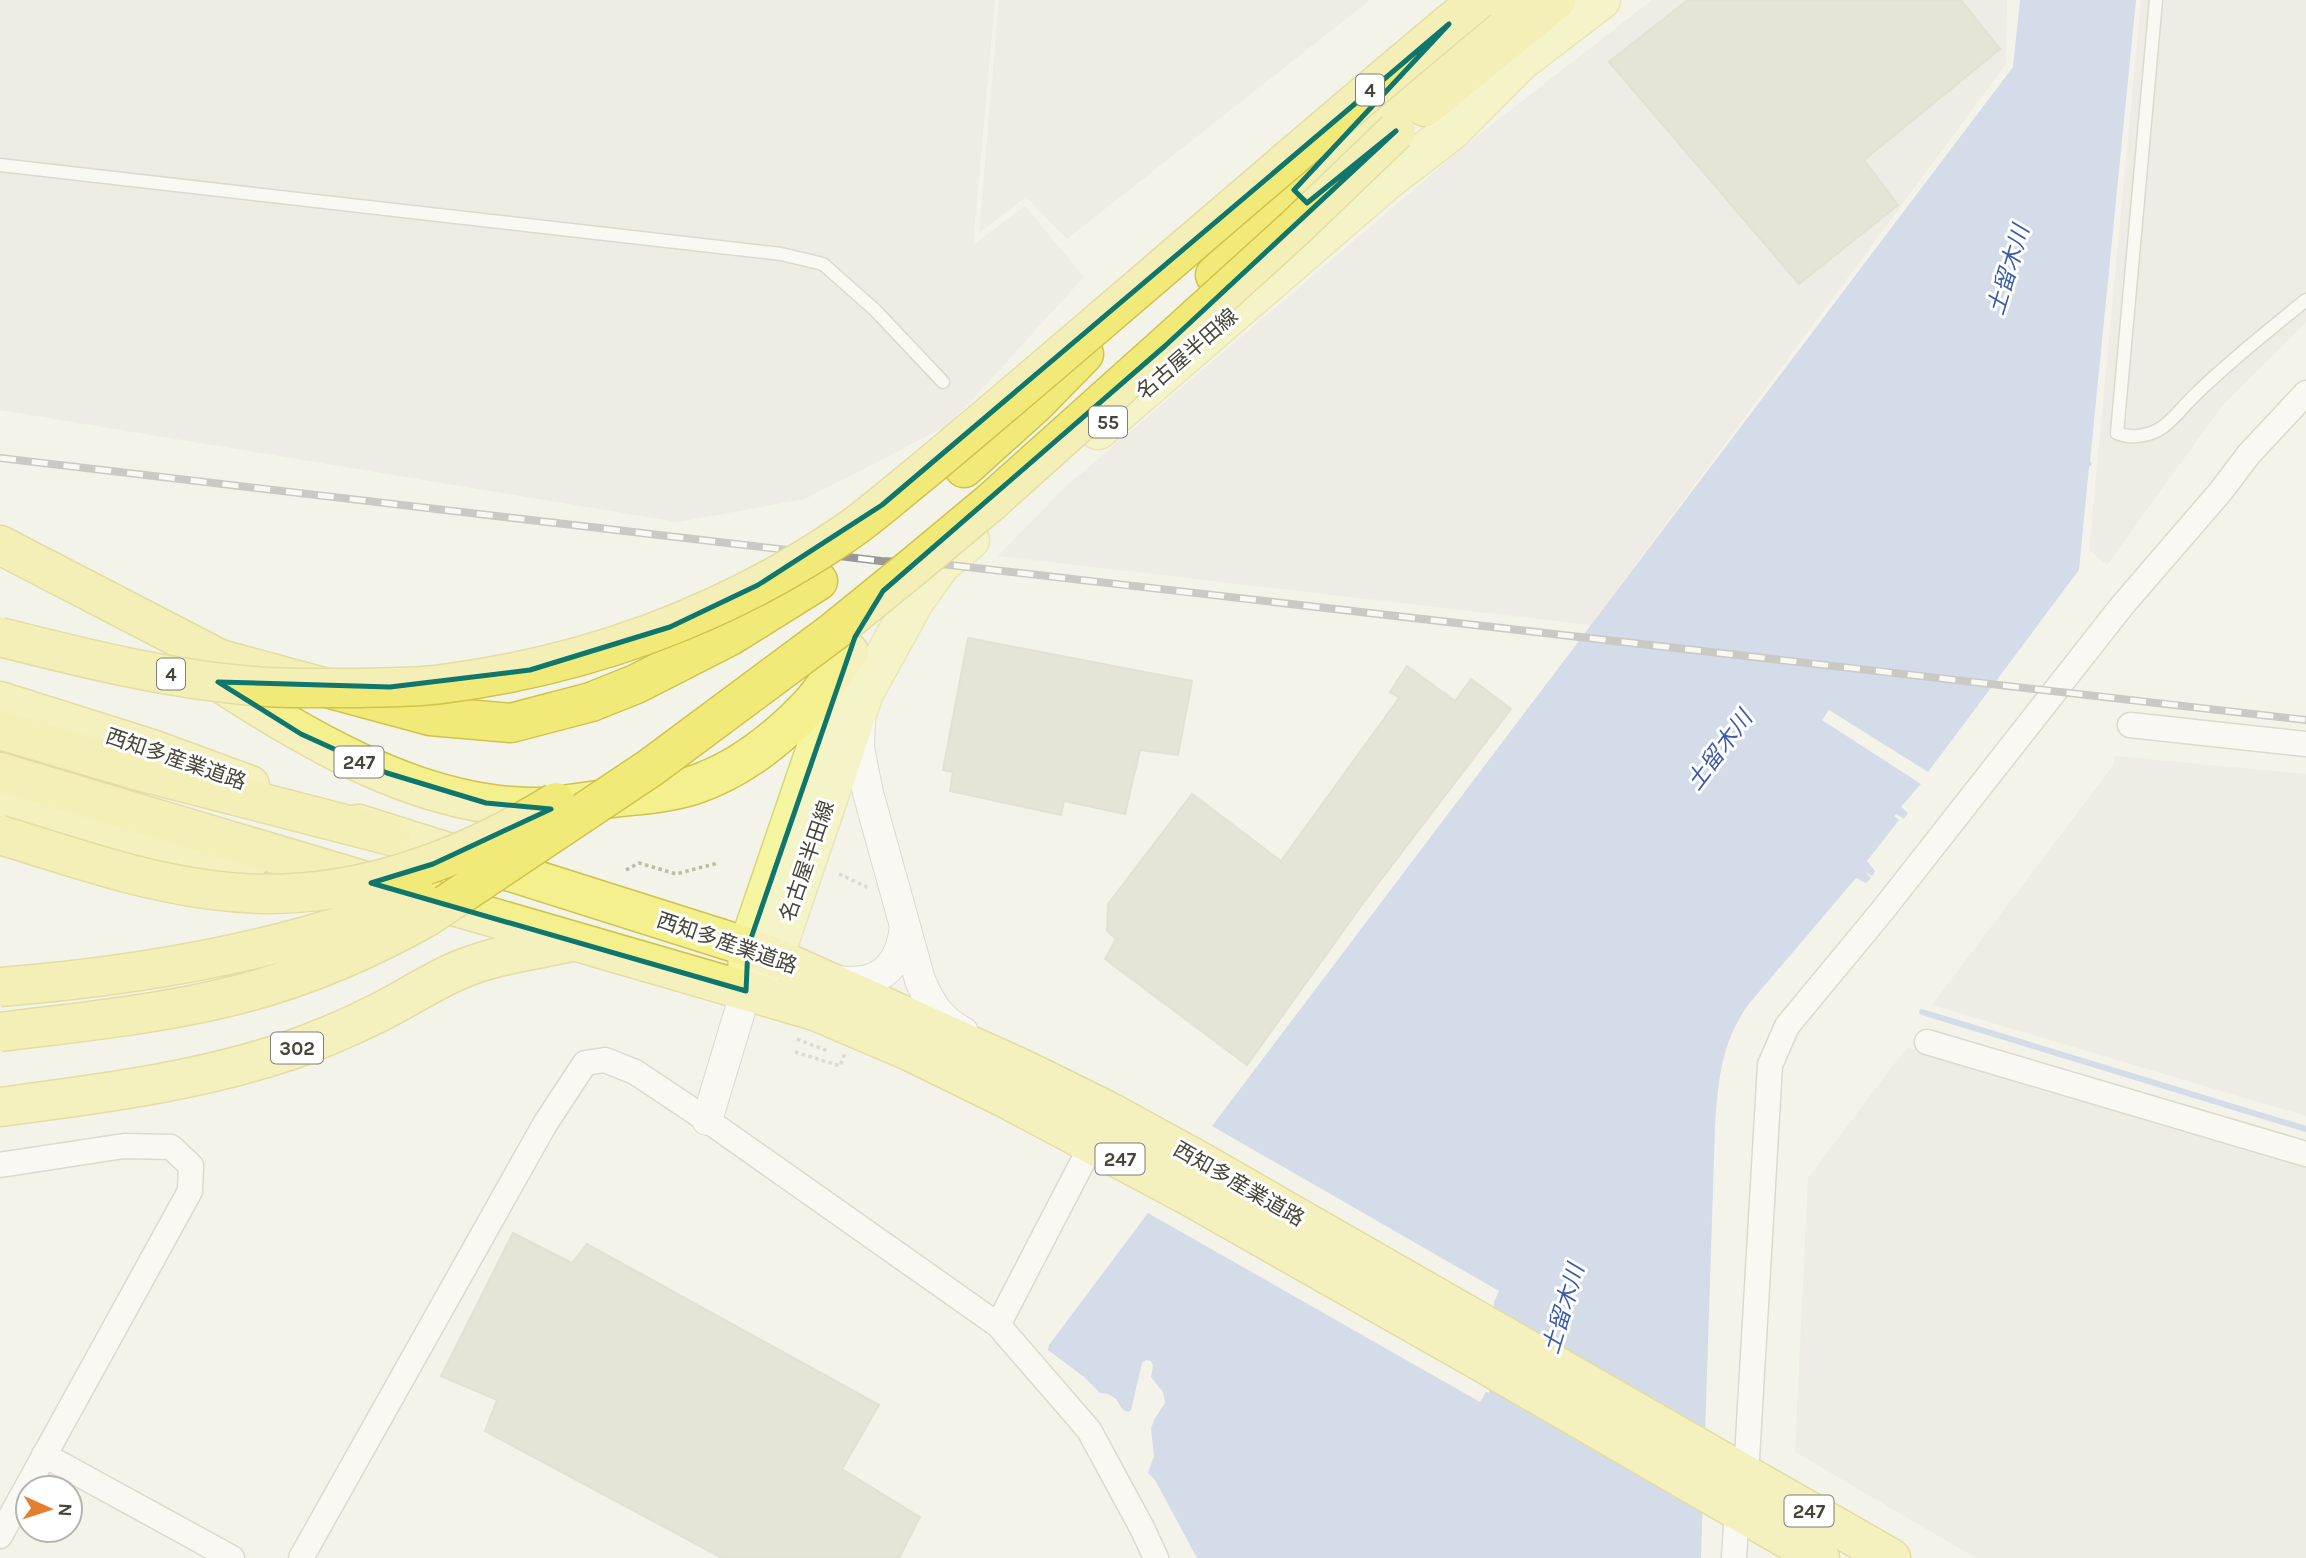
<svg xmlns="http://www.w3.org/2000/svg" width="2306" height="1558" font-family="Karla,'Noto Sans JP',sans-serif">
  <style>
    .industrial { fill: #e6e5df }
    .water { fill: #adc0ea }
    .lines { fill: none; stroke-linecap: round; stroke-linejoin: round }
    .stream { stroke: #adc0ea; stroke-width: 6 }
    .building { fill: #d4d2c1; stroke: #ceccb5; stroke-width: 2 }
    .service-casing { stroke: #bebdae; stroke-width: 15 }
    .minor-casing { stroke: #bebdae; stroke-width: 27 }
    .tertiary-casing { stroke: #bebdae; stroke-width: 32 }
    .primary-casing { stroke: #d9d773; stroke-width: 41 }
    .trunk-casing { stroke: #cfc449; stroke-width: 41 }
    .motorway-casing { stroke: #cfc449; stroke-width: 41 }
    .path { stroke: #bfbda0; stroke-width: 3.5; stroke-dasharray: 3.5 3.5; stroke-linecap: butt }
    .service { stroke: #fff; stroke-width: 12 }
    .minor { stroke: #fff; stroke-width: 24 }
    .tertiary { stroke: #fff; stroke-width: 30 }
    .primary { stroke: #f5f5a2; stroke-width: 38 }
    .trunk { stroke: #f3f08d; stroke-width: 38 }
    .motorway { stroke: #f1ea78; stroke-width: 38 }
    .rail-casing { stroke: #989898; stroke-width: 8 }
    .rail { stroke: #fff; stroke-width: 5; stroke-dasharray: 16; stroke-linecap: butt }
    .motorway-bridge-casing { stroke: #cfc449; stroke-width: 41; stroke-linecap: butt }
    .motorway-bridge { stroke: #f1ea78; stroke-width: 38 }
    .marked { fill: none; stroke: #0f766e; stroke-width: 5; stroke-linejoin: round }
    .labels { text-anchor: middle; stroke-width: 6; stroke-linejoin: round; paint-order: stroke }
    .shield { fill: #fff; stroke: #7e7e74; stroke-width: 2 }
    .shield-label { font-size: 19px; font-weight: bold; fill: #474639 }
    .street-label { font-size: 21px; fill: #474639; stroke: #fff }
    .water-label { font-size: 23px; font-style: italic; fill: #3b5caa; stroke: #fff }
  </style>
  <rect width="100%" height="100%" fill="#f4f3ea"/>
  <!-- industrial -->
  <path class="industrial" d="M0,0H995L973,245L1025,206L1084,277L949,425L805,499L678,522L0,410Z
    M999,0H1370L1067,239L1026,197L979,233Z
    M1652,0H2007L2006,64L1591,625L998,556L1064,488L1472,140Z
    M2141,0H2306V323L2222,406L2107,565L2089,550Z
    M2115,756L2306,774V1116L1932,1005L2114,764Z
    M1907,1047L2306,1167V1558H1976L1795,1452L1808,1178Z"/>
  <!-- water -->
  <path class="water" d="M2020,0H2136L2090,461L2092,464L2089,467L2079,570L1928,772L1829,710L1822,720L1921,784L1901,807L1908,813L1904,819L1896,814L1894,816L1899,820L1867,861L1875,871L1872,876L1865,872L1871,878L1866,883L1856,878L1748,1005C1721,1043 1718,1082 1715,1127L1701,1558H1197L1155,1480L1148,1473L1154,1456L1151,1429L1154,1420L1165,1403L1163,1392L1151,1377L1153,1366L1151,1361L1146,1360L1142,1363L1131,1410L1128,1412L1123,1410L1116,1399L1108,1394L1100,1393L1084,1377L1048,1350L1049,1345L1148,1213L1480,1402L1486,1392L1489,1393L1494,1302L1499,1291L1212,1126L2013,67Z"/>
  <g class="lines">
    <!-- stream -->
    <path class="stream" d="M1922,1012L2306,1129"/>
  </g>
  <!-- building -->
  <path class="building" d="M1688,0H1961L2000,49L1864,160L1898,205L1799,284L1609,62Z
    M968,638L1192,681L1178,755L1140,750L1125,814L1064,801L1061,815L950,791L953,772L943,770Z
    M1407,666L1455,701L1471,679L1511,709L1364,902L1247,1065L1105,959L1116,939L1107,931L1108,904L1192,794L1281,861L1399,698L1390,692Z
    M513,1233L572,1263L587,1244L879,1405L842,1469L920,1517L899,1558H722L485,1431L497,1400L441,1376Z"/>
  <g class="lines">
    <defs>
      <path id="service" d="M2156,0L2117,433C2131,439 2150,436 2163,427C2176,417 2186,403 2198,392C2232,359 2269,330 2306,300
        M0,165L781,254L823,264L875,310L943,382"/>
      <path id="minor" d="M2130,725L2306,744
        M1927,1042L2306,1154
        M0,1165L124,1146L171,1147L191,1166L190,1191L0,1536
        M998,1325L1092,1144
        M44,1455L232,1558
        M1746,1475L1770,1065L1787,1026L1883,910L2121,607L2221,491L2249,454L2306,393
        M301,1558L545,1124L585,1063L605,1060L635,1072L707,1120L998,1325L1089,1430L1142,1528L1156,1558
        M1734,1558L1737,1511"/>
      <path id="tertiary" d="M860,719L859,748L868,793L920,980C930,1004 940,1020 963,1032
        M831,980C876,988 900,971 905,926
        M707,1120L746,991"/>
      <path id="primary" d="M1098,430L1385,182L1450,132L1521,61L1601,0
        M747,978L748,947L844,666
        M746,991L774,957L864,693L914,602L941,564L970,540"/>
      <path id="trunk" d="M210,676C302,737 418,806 531,807C555,808 581,802 605,799C635,795 666,794 694,785C739,770 779,738 811,704C825,688 837,669 849,652
        M0,701L152,749L250,785
        M0,803L144,842L250,860
        M359,824L748,947L774,957L1025,1070L1108,1111L1201,1162L1891,1558
        M422,897L815,1011L911,1052L1005,1098L1187,1195L1478,1360L1820,1558
        M0,1107C98,1094 197,1082 291,1050C323,1039 354,1025 384,1010C409,997 433,981 459,970C495,955 534,950 572,942"/>
      <path id="motorway" d="M1425,107L1556,0
        M1215,275L1463,40L1515,0
        M964,468L1036,403L1084,354
        M0,545L220,659L430,716L511,723L591,702L636,684L730,636L818,581
        M0,730L135,770L391,836
        M0,772L379,885"/>
    </defs>
    <!-- service casing -->
    <use href="#service" class="service-casing"/>
    <!-- minor casing -->
    <use href="#minor" class="minor-casing"/>
    <!-- tertiary casing -->
    <use href="#tertiary" class="tertiary-casing"/>
    <!-- primary casing -->
    <use href="#primary" class="primary-casing"/>
    <!-- trunk casing -->
    <use href="#trunk" class="trunk-casing"/>
    <!-- motorway casing -->
    <use href="#motorway" class="motorway-casing"/>
    <!-- path -->
    <path class="path" d="M626,870L639,863L676,874L718,863
      M839,874L869,888
      M797,1039L828,1051
      M795,1052L840,1066L844,1056H842"/>
    <!-- service -->
    <use href="#service" class="service"/>
    <!-- minor -->
    <use href="#minor" class="minor"/>
    <!-- tertiary -->
    <use href="#tertiary" class="tertiary"/>
    <!-- primary -->
    <use href="#primary" class="primary"/>
    <!-- trunk -->
    <use href="#trunk" class="trunk"/>
    <!-- motorway -->
    <use href="#motorway" class="motorway"/>
    <defs>
      <path id="rail" d="M0,458L881,561L941,564L2306,720"/>
    </defs>
    <!-- rail casing -->
    <use href="#rail" class="rail-casing"/>
    <!-- rail -->
    <use href="#rail" class="rail"/>
    <defs>
      <path id="motorway-bridge" d="M0,637C83,658 167,679 253,686C287,689 322,688 356,688C384,687 413,688 442,684C584,666 721,617 841,536C867,519 890,498 915,478C979,425 1042,371 1105,317C1229,211 1352,104 1478,0
        M0,835C70,856 139,881 212,890C335,907 452,866 556,802
        M0,987C139,976 290,950 419,898
        M0,1032C72,1023 145,1016 215,1000C289,984 361,954 427,917L650,768L833,632L913,567L991,502L1165,346L1295,228L1396,131"/>
    </defs>
    <!-- motorway-bridge casing -->
    <use href="#motorway-bridge" class="motorway-bridge-casing"/>
    <!-- motorway-bridge -->
    <use href="#motorway-bridge" class="motorway-bridge"/>
  </g>
  <!-- marked area -->
  <path d="M0 0H2306V1558H0ZM1449,24L1294,190L1307,203L1396,131L1165,346L883,591L855,637L748,947L746,991L371,883L433,864L551,809L486,803L387,773L301,734L218,682L390,687L530,670L670,627L758,585L882,505Z" fill="#f4f3ea" fill-opacity=".55" fill-rule="evenodd"/>
  <path class="marked" d="M1449,24L1294,190L1307,203L1396,131L1165,346L883,591L855,637L748,947L746,991L371,883L433,864L551,809L486,803L387,773L301,734L218,682L390,687L530,670L670,627L758,585L882,505Z"/>
  <g class="labels">
    <!-- shield labels -->
    <g class="shield">
      <rect x="1356" y="74.5" width="28" height="31" rx="5"/>
      <rect x="1089" y="406.5" width="38" height="31" rx="5"/>
      <rect x="157" y="658.5" width="28" height="31" rx="5"/>
      <rect x="334.5" y="746.5" width="49" height="31" rx="5"/>
      <rect x="271" y="1032.5" width="52" height="31" rx="5"/>
      <rect x="1095.5" y="1143.5" width="49" height="31" rx="5"/>
      <rect x="1784.5" y="1495.5" width="49" height="31" rx="5"/>
    </g>
    <g class="shield-label">
      <text x="1370" y="97">4</text>
      <text x="1108" y="429">55</text>
      <text x="171" y="681">4</text>
      <text x="359" y="769">247</text>
      <text x="297" y="1055">302</text>
      <text x="1120" y="1166">247</text>
      <text x="1809" y="1518">247</text>
    </g>
    <!-- street labels -->
    <g class="street-label">
      <text transform="translate(1187 354) rotate(-41)" y="7">名古屋半田線</text>
      <text transform="translate(176 759) rotate(19)" y="7">西知多産業道路</text>
      <text transform="translate(807 861) rotate(-71)" y="7">名古屋半田線</text>
      <text transform="translate(727 943) rotate(19)" y="7">西知多産業道路</text>
      <text transform="translate(1239 1184) rotate(30)" y="7">西知多産業道路</text>
    </g>
    <!-- water labels -->
    <g class="water-label">
      <text transform="translate(2008 270) rotate(-73)" y="8">土留木川</text>
      <text transform="translate(1719 750) rotate(-53)" y="8">土留木川</text>
      <text transform="translate(1563 1309) rotate(-73)" y="8">土留木川</text>
    </g>
  </g>
  <!-- north arrow -->
  <g transform="translate(49 1509) rotate(93)"><circle r="33" fill="#ffffff" stroke="#b5b5b0" stroke-width="2"/>
  <path d="M0-5L12 26L0 18L-12 26Z" fill="#e67e2f"/>
  <text y="-10" font-size="19" font-weight="bold" text-anchor="middle" fill="#474639">N</text>
  </g>
</svg>
